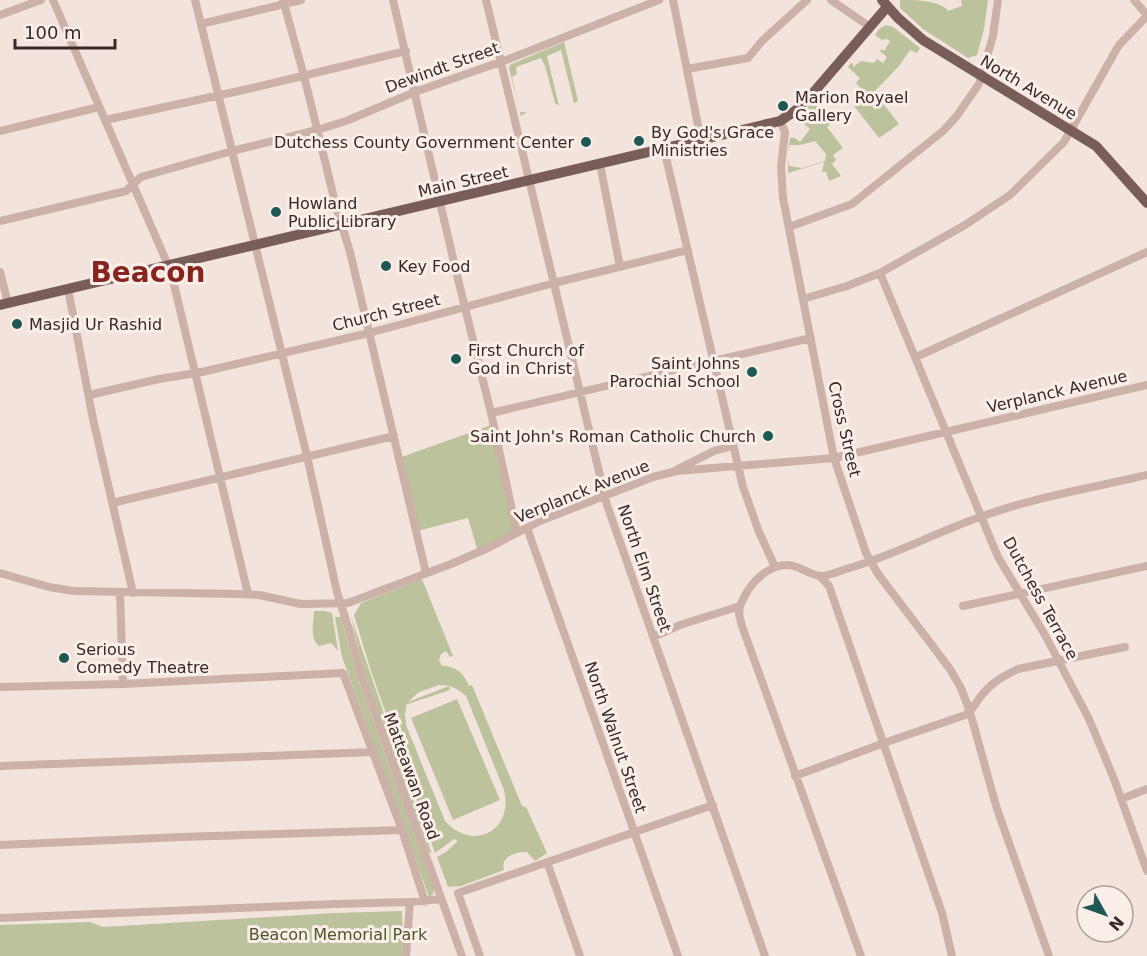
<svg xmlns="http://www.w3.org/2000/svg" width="1147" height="956" font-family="'DejaVu Sans',sans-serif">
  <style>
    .green { fill: #bcc29b; fill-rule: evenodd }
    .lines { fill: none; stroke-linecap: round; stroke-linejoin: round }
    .minor { stroke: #cbb1a7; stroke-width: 8 }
    .major { stroke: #795d59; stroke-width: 10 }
    .poi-dot { fill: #1d5952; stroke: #faeee8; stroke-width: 2 }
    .labels { text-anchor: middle; stroke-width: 6; stroke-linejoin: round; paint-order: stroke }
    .street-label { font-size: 16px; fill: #372a28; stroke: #faeee8 }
    .poi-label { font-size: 16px; fill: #372a28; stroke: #faeee8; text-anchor: start }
    .park-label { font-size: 16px; fill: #4e562b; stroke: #faeee8 }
    .town-label { font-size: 28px; font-weight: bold; fill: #87241f; stroke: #faeee8 }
  </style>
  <rect width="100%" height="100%" fill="#f2e3dc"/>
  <!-- green -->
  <path class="green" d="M900,0C915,0 940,0 948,11L962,6L961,0H988L984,29L977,55L968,58L923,29L900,8Z
    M886,25L893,27L920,48L917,53L910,50L899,66L874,92L899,124L879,138L854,106L857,103L854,101L864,91L856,83L860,78L848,67L851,63L853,64V67L861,61L874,63L877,59L883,63L887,57L880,51L881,49L884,51L890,41L887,39L882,40L875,35L879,29Z
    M564,42L578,101L574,103L561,50L547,56L559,106L555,103L545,66L541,58L516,67L517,74L512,77L520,112H527L521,116L509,68L511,65H509Z
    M815,100L834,120L827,127L843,148L833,155L836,160L832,164L841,176L829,181L826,172H822L824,162L788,173V160L789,166L802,168L825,161L826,154L815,141L800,145H790L788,152L790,138H795L800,142L810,129L797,118Z
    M494,424L517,533L478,552L468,518L417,531L399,458Z
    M422,579L453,656L450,657L446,651L441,654L439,660L442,666C456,666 464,673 469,686L472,685L522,806L526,807L547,853L535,861L527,852C516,852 500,856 504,870L461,886L448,887L437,857L446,852L458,841L454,839L435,853L371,671L354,615L361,603ZM439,685C451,685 457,688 466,696L504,790C514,831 473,852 445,821L406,725L405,714L407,703L408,704L450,690L449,686L408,702L419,692Z
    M314,611H324L332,613L338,651L331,643L319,646C309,637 314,623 314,611Z
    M335,617H341L358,679L434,889L433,894L429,897L342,657Z
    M351,617L432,854L429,852L364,674Z
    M457,699L500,800L453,820L411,718Z
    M402,911L403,956H0V925L90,922L103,927L335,913Z"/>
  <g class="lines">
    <!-- minor -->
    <path class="minor" d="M53,0L171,272L248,594
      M195,0L307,456L337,592L349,630L361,675L462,956
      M283,0L304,76L336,206L350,252L426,573
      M393,0L456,271L491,413L517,533
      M486,0L607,505L765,956
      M673,0L701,140
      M831,0L870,27
      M1134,0L1147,15
      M0,15L41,0
      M201,24L301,0
      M687,69L748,58L762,41L807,0
      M105,120L248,89L406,51
      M780,121L785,132L781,167L783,198L834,458L866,553L878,574L950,669L961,688L970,712L997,809L1049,956
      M0,131L99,107
      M664,149L743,487L759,532L775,567
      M600,164L620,267
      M0,221L126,191L141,177L232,151L317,130L346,121L415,92L506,60L659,0
      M789,227L852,204L943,131L956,117L979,84L993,36L998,0
      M0,272L8,303
      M880,273L998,557L1045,635L1089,719L1114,779L1147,871
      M68,289L93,419L133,593
      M803,299L847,286L880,273L965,225L1010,195L1064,142L1119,45L1147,16
      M916,357L1147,252
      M89,395L159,379L202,372L369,333L554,283L688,250
      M491,413L811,338
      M676,470L714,451L733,446
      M112,503L394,436
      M527,528L678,956
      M0,573L49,587L74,591L238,594L259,595L301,604L348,603L451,564L488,548L540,521L653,477L677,471L834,458L1147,385
      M820,576L829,586L942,913L952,956
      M120,593L123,684
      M740,606L739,614L742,626L861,956
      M963,606L1147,566
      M653,637L680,625L740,606C747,589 759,573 776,567C795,560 805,574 820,576C827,577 839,571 846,569C894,556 936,532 983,516C1035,497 1092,488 1147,475
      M0,687L123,684L343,673L402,830L425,902
      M0,766L374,752
      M795,776L884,743L965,715C973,710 976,702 981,696C991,683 1003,676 1018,669L1125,647
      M1121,799L1147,789
      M0,845L181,837L402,830
      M547,862L580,956
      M0,918L335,904L410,902L441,899
      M406,956L410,902
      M480,956L458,893L713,805"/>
    <!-- major -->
    <path class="major" d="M882,0L898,18L923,40L1096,146L1147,203
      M0,305L780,121L795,111L813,93L887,7"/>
  </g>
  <!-- markers -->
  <g class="poi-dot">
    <circle cx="783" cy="106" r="6"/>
    <circle cx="639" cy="141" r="6"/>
    <circle cx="586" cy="142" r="6"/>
    <circle cx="276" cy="212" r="6"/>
    <circle cx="386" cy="266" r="6"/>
    <circle cx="17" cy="324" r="6"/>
    <circle cx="456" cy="359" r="6"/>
    <circle cx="752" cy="372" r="6"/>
    <circle cx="768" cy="436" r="6"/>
    <circle cx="64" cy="658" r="6"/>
  </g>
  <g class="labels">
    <!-- street labels -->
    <g class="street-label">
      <text transform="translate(442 67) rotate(-20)" y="6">Dewindt Street</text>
      <text transform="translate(1029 87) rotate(31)" y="6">North Avenue</text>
      <text transform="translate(463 181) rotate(-13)" y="6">Main Street</text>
      <text transform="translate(386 312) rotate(-14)" y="6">Church Street</text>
      <text transform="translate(1057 391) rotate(-13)" y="6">Verplanck Avenue</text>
      <text transform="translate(845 429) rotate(77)" y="6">Cross Street</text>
      <text transform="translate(582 491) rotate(-22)" y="6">Verplanck Avenue</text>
      <text transform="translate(645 568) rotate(71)" y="6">North Elm Street</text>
      <text transform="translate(1041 598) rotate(61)" y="6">Dutchess Terrace</text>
      <text transform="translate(616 737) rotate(71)" y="6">North Walnut Street</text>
      <text transform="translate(412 776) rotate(70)" y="6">Matteawan Road</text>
    </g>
    <!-- poi labels -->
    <g class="poi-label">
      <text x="795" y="103">Marion Royael<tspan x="795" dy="18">Gallery</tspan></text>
      <text x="651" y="138">By God's Grace<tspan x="651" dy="18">Ministries</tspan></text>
      <text x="574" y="148" text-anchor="end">Dutchess County Government Center</text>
      <text x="288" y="209">Howland<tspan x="288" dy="18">Public Library</tspan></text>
      <text x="398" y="272">Key Food</text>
      <text x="29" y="330">Masjid Ur Rashid</text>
      <text x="468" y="356">First Church of<tspan x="468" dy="18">God in Christ</tspan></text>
      <text x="740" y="369" text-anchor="end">Saint Johns<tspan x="740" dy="18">Parochial School</tspan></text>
      <text x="756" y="442" text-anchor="end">Saint John's Roman Catholic Church</text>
      <text x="76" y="655">Serious<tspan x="76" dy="18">Comedy Theatre</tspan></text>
    </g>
    <!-- park labels -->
    <g class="park-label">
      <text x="338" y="940">Beacon Memorial Park</text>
    </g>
    <!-- town labels -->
    <g class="town-label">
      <text x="148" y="282">Beacon</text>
    </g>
  </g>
  <!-- north arrow -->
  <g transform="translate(1105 914) rotate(130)"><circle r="28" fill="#faeee8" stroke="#aca09b" stroke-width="1.5"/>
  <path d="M0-4.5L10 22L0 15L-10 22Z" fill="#1d5952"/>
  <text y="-9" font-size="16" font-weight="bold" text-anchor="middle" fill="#372a28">N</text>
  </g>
  <!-- scale -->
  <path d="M15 39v9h100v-9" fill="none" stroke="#372a28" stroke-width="3"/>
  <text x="24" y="39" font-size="18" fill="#372a28" stroke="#faeee8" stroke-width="4.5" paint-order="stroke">100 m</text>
</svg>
